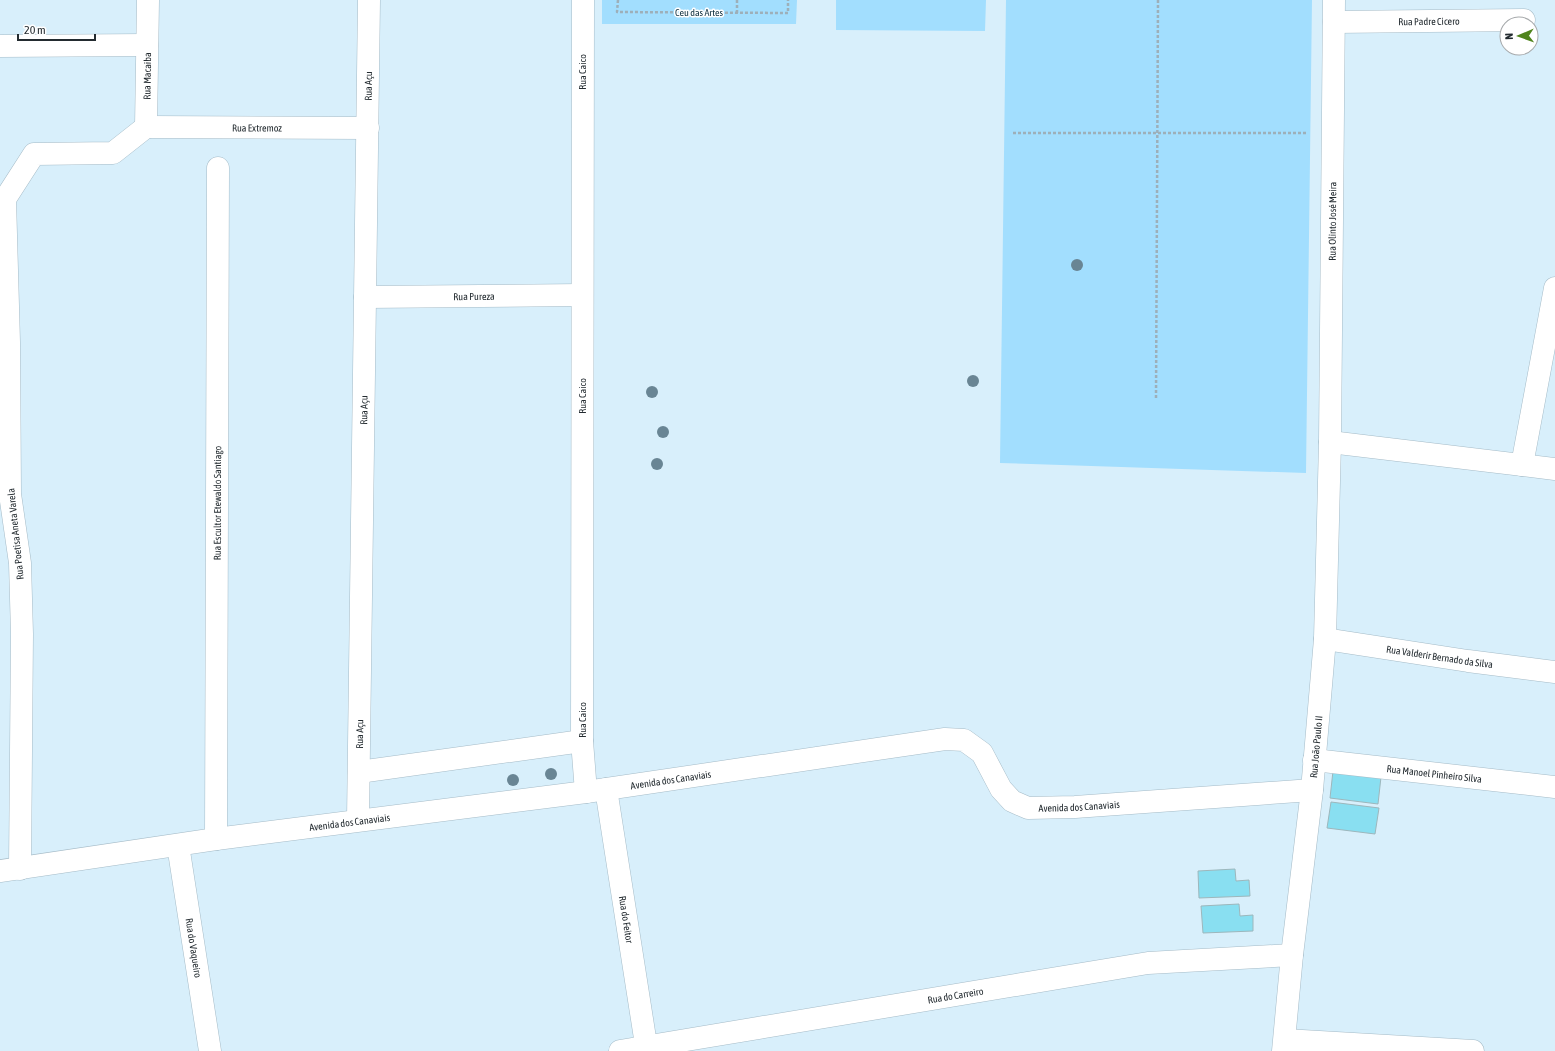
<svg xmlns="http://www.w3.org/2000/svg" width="1555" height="1051" font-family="'Asap Condensed',sans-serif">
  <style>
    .green { fill: #a2defe }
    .building { fill: #89dff1; stroke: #9db7bc }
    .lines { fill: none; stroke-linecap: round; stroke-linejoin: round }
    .minor-casing { stroke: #a5bbc7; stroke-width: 23 }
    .path { stroke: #9dafb9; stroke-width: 2.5; stroke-dasharray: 3 2; stroke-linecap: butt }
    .minor { stroke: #fff; stroke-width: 22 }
    .tree { fill: #698594 }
    .labels { text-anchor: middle; stroke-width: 3; stroke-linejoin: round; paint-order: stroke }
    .park-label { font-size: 10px; fill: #0f2f3f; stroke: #fff }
    .street-label { font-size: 10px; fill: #232b30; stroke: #fff }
  </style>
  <rect width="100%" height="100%" fill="#d8effb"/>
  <!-- green -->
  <path class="green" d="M602,0H797L796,24H602Z
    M836,0H986L985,31L836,30Z
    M1006,0H1312L1306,473L1000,463Z"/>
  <!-- building -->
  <path class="building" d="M1333,771L1381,777L1378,804L1330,798Z
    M1331,802L1379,808L1375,834L1327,828Z
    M1235,869L1236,881L1249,880L1250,896L1199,898L1198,871Z
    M1239,904L1240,916L1253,915V931L1203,933L1201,906Z"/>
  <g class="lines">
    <defs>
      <g id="minor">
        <path d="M583,0L582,741L586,792"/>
        <path id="s1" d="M1334,22L1524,20"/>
        <path d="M0,46L147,45"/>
        <path id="s2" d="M146,127L368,128"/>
        <path id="s3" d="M146,127L148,0"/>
        <path id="s4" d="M365,297L582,295"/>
        <path d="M1330,442L1555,469"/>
        <path d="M1522,465L1555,288"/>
        <path id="s5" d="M1325,639L1468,661L1555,672"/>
        <path id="s6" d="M1314,760L1555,787"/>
        <path d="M359,772L582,741"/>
        <path id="s7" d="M606,789L647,1051"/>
        <path id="s8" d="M358,820L369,0"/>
        <path id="s9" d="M216,839L218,168"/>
        <path id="s10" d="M178,845L210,1051"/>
        <path d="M20,869L22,634L20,563L10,494L9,342L5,199L34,154L113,153L146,127"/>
        <path id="s11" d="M0,871L216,839L586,792L945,739L964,740L982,753L1001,789L1012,801L1028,808L1075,807L1312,790"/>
        <path d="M1285,1040L1473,1051"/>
        <path id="s12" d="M620,1051L1148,963L1292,955"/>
        <path id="s13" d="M1283,1051L1292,955L1312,790L1325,639L1330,442L1334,0"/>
      </g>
    </defs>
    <!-- minor casing -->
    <use href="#minor" class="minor-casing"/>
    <!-- path -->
    <path class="path" d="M618,0L617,12L788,13V0
      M737,13V0
      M1013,133H1308
      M1156,398L1158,0"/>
    <!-- minor -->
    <use href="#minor" class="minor"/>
  </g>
  <!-- trees -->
  <g class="tree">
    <circle cx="1077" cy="265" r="6"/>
    <circle cx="973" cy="381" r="6"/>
    <circle cx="652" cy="392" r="6"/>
    <circle cx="663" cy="432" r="6"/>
    <circle cx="657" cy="464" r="6"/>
    <circle cx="551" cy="774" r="6"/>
    <circle cx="513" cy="780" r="6"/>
  </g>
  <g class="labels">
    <!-- park labels -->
    <g class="park-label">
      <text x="699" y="16">Ceu das Artes</text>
    </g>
    <!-- street labels -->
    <g class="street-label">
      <text dy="4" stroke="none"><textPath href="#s1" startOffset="95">Rua Padre Cicero</textPath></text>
      <text transform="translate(582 72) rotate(-90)" y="4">Rua Caico</text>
      <text dy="4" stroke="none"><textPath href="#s3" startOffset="51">Rua Macaiba</textPath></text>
      <text dy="4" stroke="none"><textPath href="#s8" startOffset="734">Rua Açu</textPath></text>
      <text dy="4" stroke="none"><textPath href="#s2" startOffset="111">Rua Extremoz</textPath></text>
      <text dy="4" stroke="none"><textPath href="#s13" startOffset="832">Rua Olinto José Meira</textPath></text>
      <text dy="4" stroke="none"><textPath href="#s4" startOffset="109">Rua Pureza</textPath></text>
      <text transform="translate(582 396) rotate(-90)" y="4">Rua Caico</text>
      <text dy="4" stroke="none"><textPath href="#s8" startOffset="410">Rua Açu</textPath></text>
      <text dy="4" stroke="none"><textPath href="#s9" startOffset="336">Rua Escultor Etewaldo Santiago</textPath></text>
      <text transform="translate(15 534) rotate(-96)" y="4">Rua Poetisa Aneta Varela</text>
      <text dy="4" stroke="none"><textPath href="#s5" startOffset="116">Rua Valderir Bernado da Silva</textPath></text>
      <text transform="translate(582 720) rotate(-90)" y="4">Rua Caico</text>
      <text dy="4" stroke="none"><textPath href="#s8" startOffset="86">Rua Açu</textPath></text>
      <text dy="4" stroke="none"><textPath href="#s13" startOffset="306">Rua João Paulo II</textPath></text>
      <text dy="4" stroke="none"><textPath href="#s6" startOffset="121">Rua Manoel Pinheiro Silva</textPath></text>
      <text dy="4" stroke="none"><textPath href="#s11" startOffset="677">Avenida dos Canaviais</textPath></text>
      <text dy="4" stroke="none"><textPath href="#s11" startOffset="1121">Avenida dos Canaviais</textPath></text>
      <text dy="4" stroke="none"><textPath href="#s11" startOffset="353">Avenida dos Canaviais</textPath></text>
      <text dy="4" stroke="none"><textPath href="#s7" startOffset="132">Rua do Feitor</textPath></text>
      <text dy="4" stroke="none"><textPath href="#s10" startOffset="104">Rua do Vaqueiro</textPath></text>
      <text dy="4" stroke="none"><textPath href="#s12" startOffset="340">Rua do Carreiro</textPath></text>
    </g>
  </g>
  <!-- north arrow -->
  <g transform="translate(1519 36) rotate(268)"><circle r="19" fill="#ffffff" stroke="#a7aaac"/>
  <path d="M0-3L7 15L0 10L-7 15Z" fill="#4f841c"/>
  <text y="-6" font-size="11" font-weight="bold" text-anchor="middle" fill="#232b30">N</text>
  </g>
  <!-- scale -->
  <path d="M18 34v6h77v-6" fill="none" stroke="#232b30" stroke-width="2"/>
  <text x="24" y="34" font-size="12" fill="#232b30" stroke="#ffffff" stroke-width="3" paint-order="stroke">20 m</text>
</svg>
